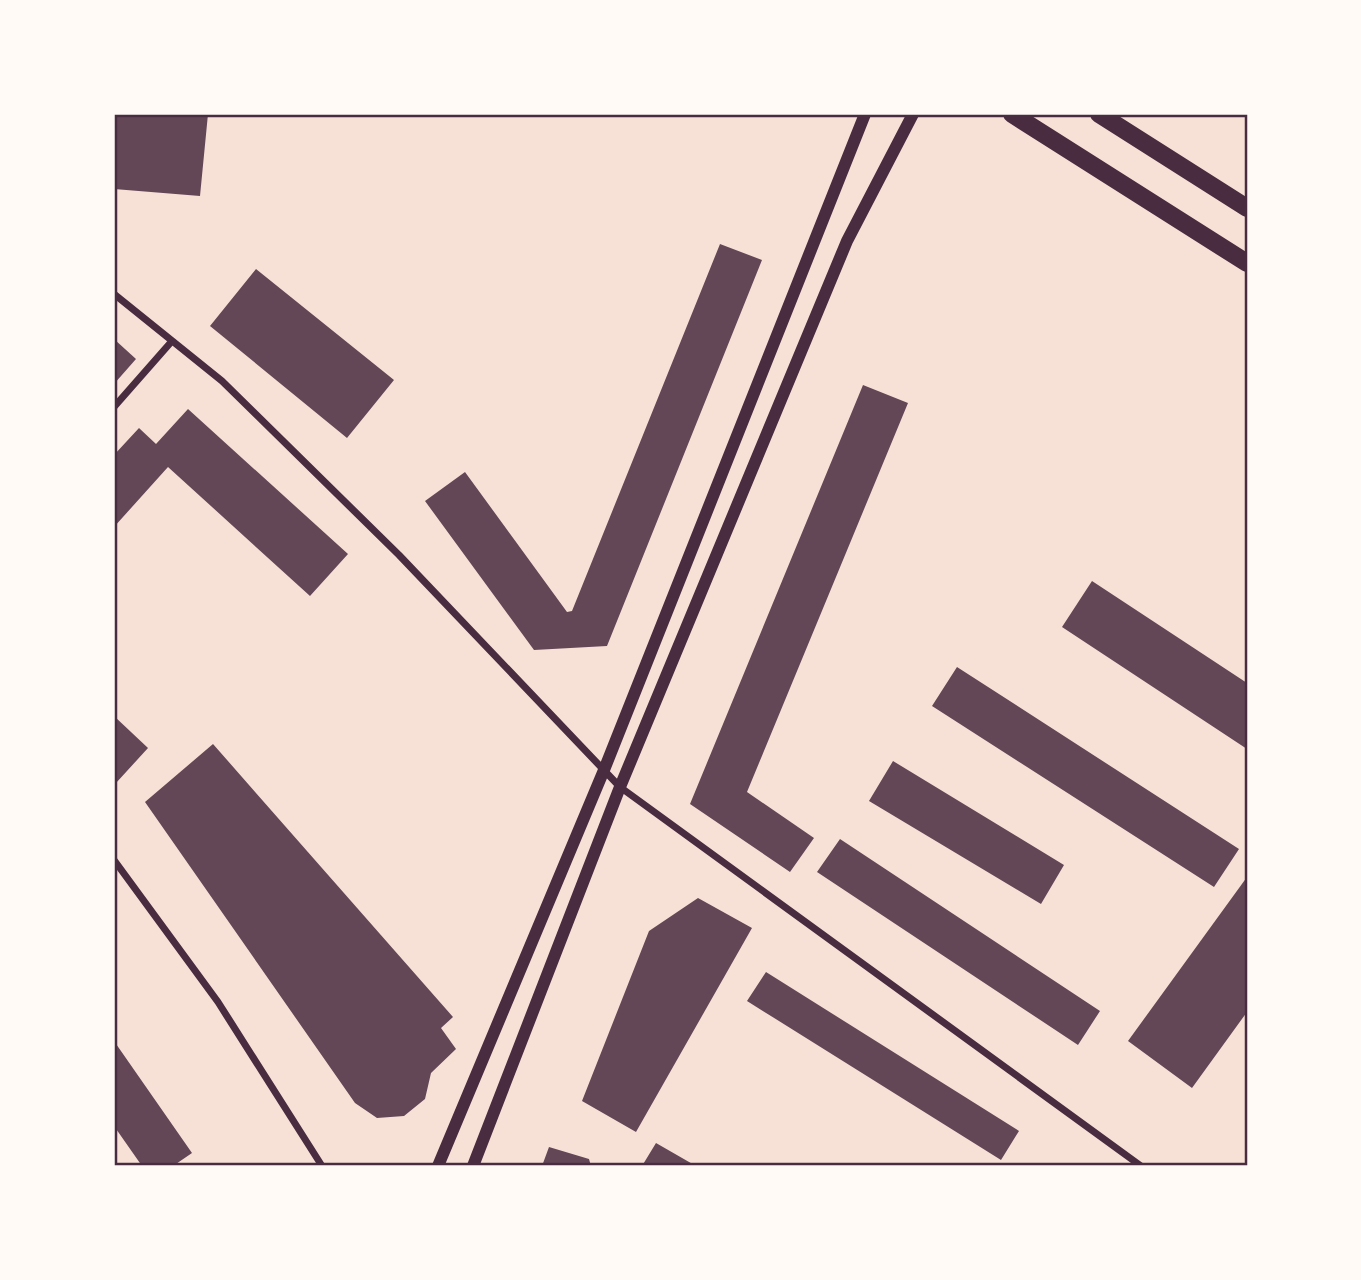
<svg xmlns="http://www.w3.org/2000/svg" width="1361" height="1280" font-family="'Open Sans',sans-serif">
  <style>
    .building { fill: #644757 }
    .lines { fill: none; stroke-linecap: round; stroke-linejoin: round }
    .minor { stroke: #4a2c40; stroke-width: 7 }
    .tertiary { stroke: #4a2c40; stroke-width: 12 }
    .primary { stroke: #4a2c40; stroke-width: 18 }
    .neatline { fill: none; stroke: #4a2c40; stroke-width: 2.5 }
  </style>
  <rect width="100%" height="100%" fill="#f7e1d7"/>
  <!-- building -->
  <path class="building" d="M114,114H208L200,196L114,189Z
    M720,244L762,260L607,646L534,650L425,501L465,472L567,612L572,611Z
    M256,269L394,380L347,438L210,326Z
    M114,339L136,359L114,384Z
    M863,385L908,403L747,792L814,838L790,872L690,804Z
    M188,409L348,554L310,596L168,467L114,527V455L139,428L156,444Z
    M1092,581L1247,683V749L1062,627Z
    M957,667L1239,849L1214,887L932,706Z
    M114,716L148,748L116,783L114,781Z
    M213,744L453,1017L441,1028L456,1049L431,1073L425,1099L404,1116L377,1118L355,1103L145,802Z
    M893,761L1064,865L1041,904L869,801Z
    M840,839L1100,1011L1078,1045L817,872Z
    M1247,877V1012L1192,1088L1128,1041Z
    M698,898L752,928L636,1132L582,1101L649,931Z
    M766,972L1019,1131L1001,1160L747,1001Z
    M114,1041L192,1153L173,1166H142L114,1126Z
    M656,1143L696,1166H642Z
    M549,1147L589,1159L591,1166H542Z"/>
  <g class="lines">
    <!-- minor -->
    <path class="minor" d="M114,294L222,381L399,555L620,787L1141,1166
      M114,407L172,341
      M114,860L218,1002L322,1166"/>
    <!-- tertiary -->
    <path class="tertiary" d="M438,1166L604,770L865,114
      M473,1166L620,787L847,241L913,114"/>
    <!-- primary -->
    <path class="primary" d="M1012,114L1247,263
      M1099,114L1247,208"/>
  </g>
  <!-- border -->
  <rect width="1361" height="1280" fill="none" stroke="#fffaf5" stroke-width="231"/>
  <rect x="116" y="116" width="1130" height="1048" class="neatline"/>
</svg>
